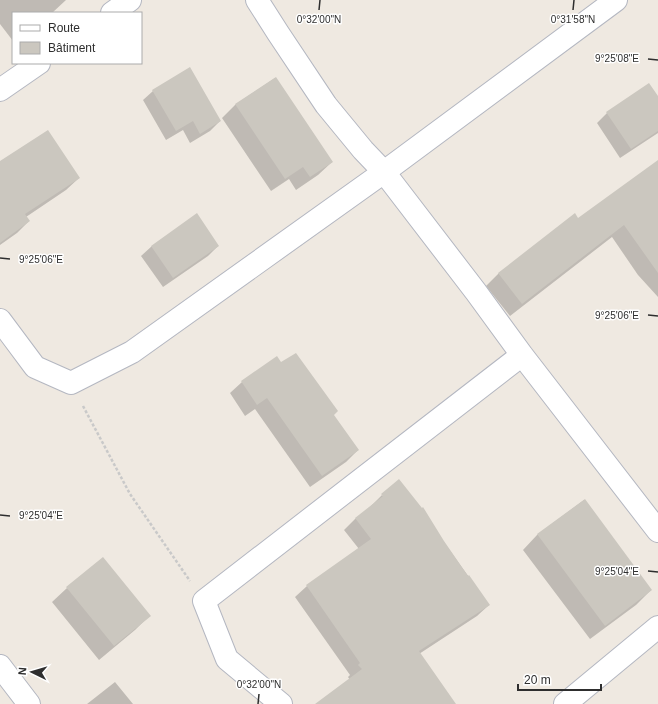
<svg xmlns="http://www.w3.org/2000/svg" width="658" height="704" font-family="Helvetica,sans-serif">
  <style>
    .shadow { fill: #0003 }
    .building { fill: #cbc7bf }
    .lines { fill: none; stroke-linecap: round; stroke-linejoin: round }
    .minor-casing { stroke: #b4b7c1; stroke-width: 24 }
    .path { stroke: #c9c9c9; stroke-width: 2.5; stroke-dasharray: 3 2; stroke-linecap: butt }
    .minor { stroke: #fff; stroke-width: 22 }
    .ticks { fill: none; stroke: #2e2e2e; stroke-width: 1.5 }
    .ticks-label { font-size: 10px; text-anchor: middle; fill: #2e2e2e; stroke: #fff; stroke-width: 3; stroke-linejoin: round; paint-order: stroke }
  </style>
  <rect width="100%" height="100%" fill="#efe9e1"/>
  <!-- shadow -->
  <path class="shadow" d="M0,0H66L52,13H13V41L0,24Z
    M275,78L332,162L318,175L296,190L289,179L271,191L222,118L235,105Z
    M153,91L220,121L210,131L190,143L183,130L166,140L143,100Z
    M658,98V133L620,158L597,123L607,113Z
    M0,163L79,178L66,190L26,217L29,221L17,233L0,245Z
    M658,168V297L638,275L612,237L510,316L486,286L499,273L578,219Z
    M152,246H218L208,256L163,287L141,256Z
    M242,382L333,415L358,450L346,462L310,487L255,409L245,416L230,393Z
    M382,495L443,541L489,605L477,616L419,654L455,704H318L350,680L348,677L350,675L295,597L307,586L359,549L344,530L355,519L371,507V506Z
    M584,500L651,590L636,605L590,639L523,550L537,535Z
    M67,588L149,616L135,630L99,660L52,602Z
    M115,682L133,704H87Z"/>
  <!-- building -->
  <path class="building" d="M190,67L221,121L200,134L193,121L176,131L152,90Z
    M276,77L333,162L310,177L303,167L285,179L235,104Z
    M649,83L658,96V131L631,149L606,112Z
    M48,130L80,178L25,214L30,221L0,243V161Z
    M658,160V273L624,225L522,304L498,273L575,213L578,218Z
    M197,213L219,246L173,278L151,246Z
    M296,353L338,411L334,415L359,450L322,476L267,398L257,405L241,381L277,356L281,362Z
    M399,479L422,508L423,507L444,541L468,576L469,575L490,605L419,651L456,704H315L362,669L358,665L360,663L306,585L371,539L355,518L383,496L381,494Z
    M585,499L652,590L605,626L537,534Z
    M103,557L151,616L114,646L66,587Z"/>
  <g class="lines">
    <defs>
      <path id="minor" d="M257,0L278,33L326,105L363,150L384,172L476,292L522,355L658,531
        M112,13L130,0
        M0,90L39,63
        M0,320L35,367L71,383L132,352L384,172L616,0
        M0,666L29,704
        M281,704L227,659L204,601L522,355
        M565,704L658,627"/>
    </defs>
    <!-- minor casing -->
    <use href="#minor" class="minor-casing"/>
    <!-- path -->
    <path class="path" d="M83,406L130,494L190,581"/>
    <!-- minor -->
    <use href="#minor" class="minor"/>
  </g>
  <!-- ticks -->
  <path class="ticks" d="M319,10L320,0M573,10L574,0M648,59L658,60M0,258L10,259M648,315L658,316M0,515L10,516M648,571L658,572M258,704L259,694"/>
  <g class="ticks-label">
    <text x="319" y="23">0°32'00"N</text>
    <text x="573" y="23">0°31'58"N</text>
    <text x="617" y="62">9°25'08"E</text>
    <text x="41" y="263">9°25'06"E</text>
    <text x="617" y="319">9°25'06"E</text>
    <text x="41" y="519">9°25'04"E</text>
    <text x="617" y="575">9°25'04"E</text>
    <text x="259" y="688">0°32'00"N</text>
  </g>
  <!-- legend -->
  <rect x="12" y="12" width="130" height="52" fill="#ffffff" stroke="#ababab"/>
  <rect x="20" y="25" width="20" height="6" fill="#ffffff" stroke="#ababab"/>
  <text x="48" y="32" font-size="12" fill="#2e2e2e">Route</text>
  <rect x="20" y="42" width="20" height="12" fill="#cbc7bf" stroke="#ababab"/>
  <text x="48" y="52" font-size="12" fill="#2e2e2e">Bâtiment</text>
  <!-- north arrow -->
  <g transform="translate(32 672) rotate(275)" stroke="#ffffff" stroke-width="3" paint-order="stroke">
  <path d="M0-3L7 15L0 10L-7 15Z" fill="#2e2e2e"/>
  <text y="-6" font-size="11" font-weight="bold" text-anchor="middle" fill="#2e2e2e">N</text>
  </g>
  <!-- scale -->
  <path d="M518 684v6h83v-6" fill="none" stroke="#2e2e2e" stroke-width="2"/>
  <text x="524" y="684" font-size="12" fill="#2e2e2e" stroke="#ffffff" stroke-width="3" paint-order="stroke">20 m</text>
</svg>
